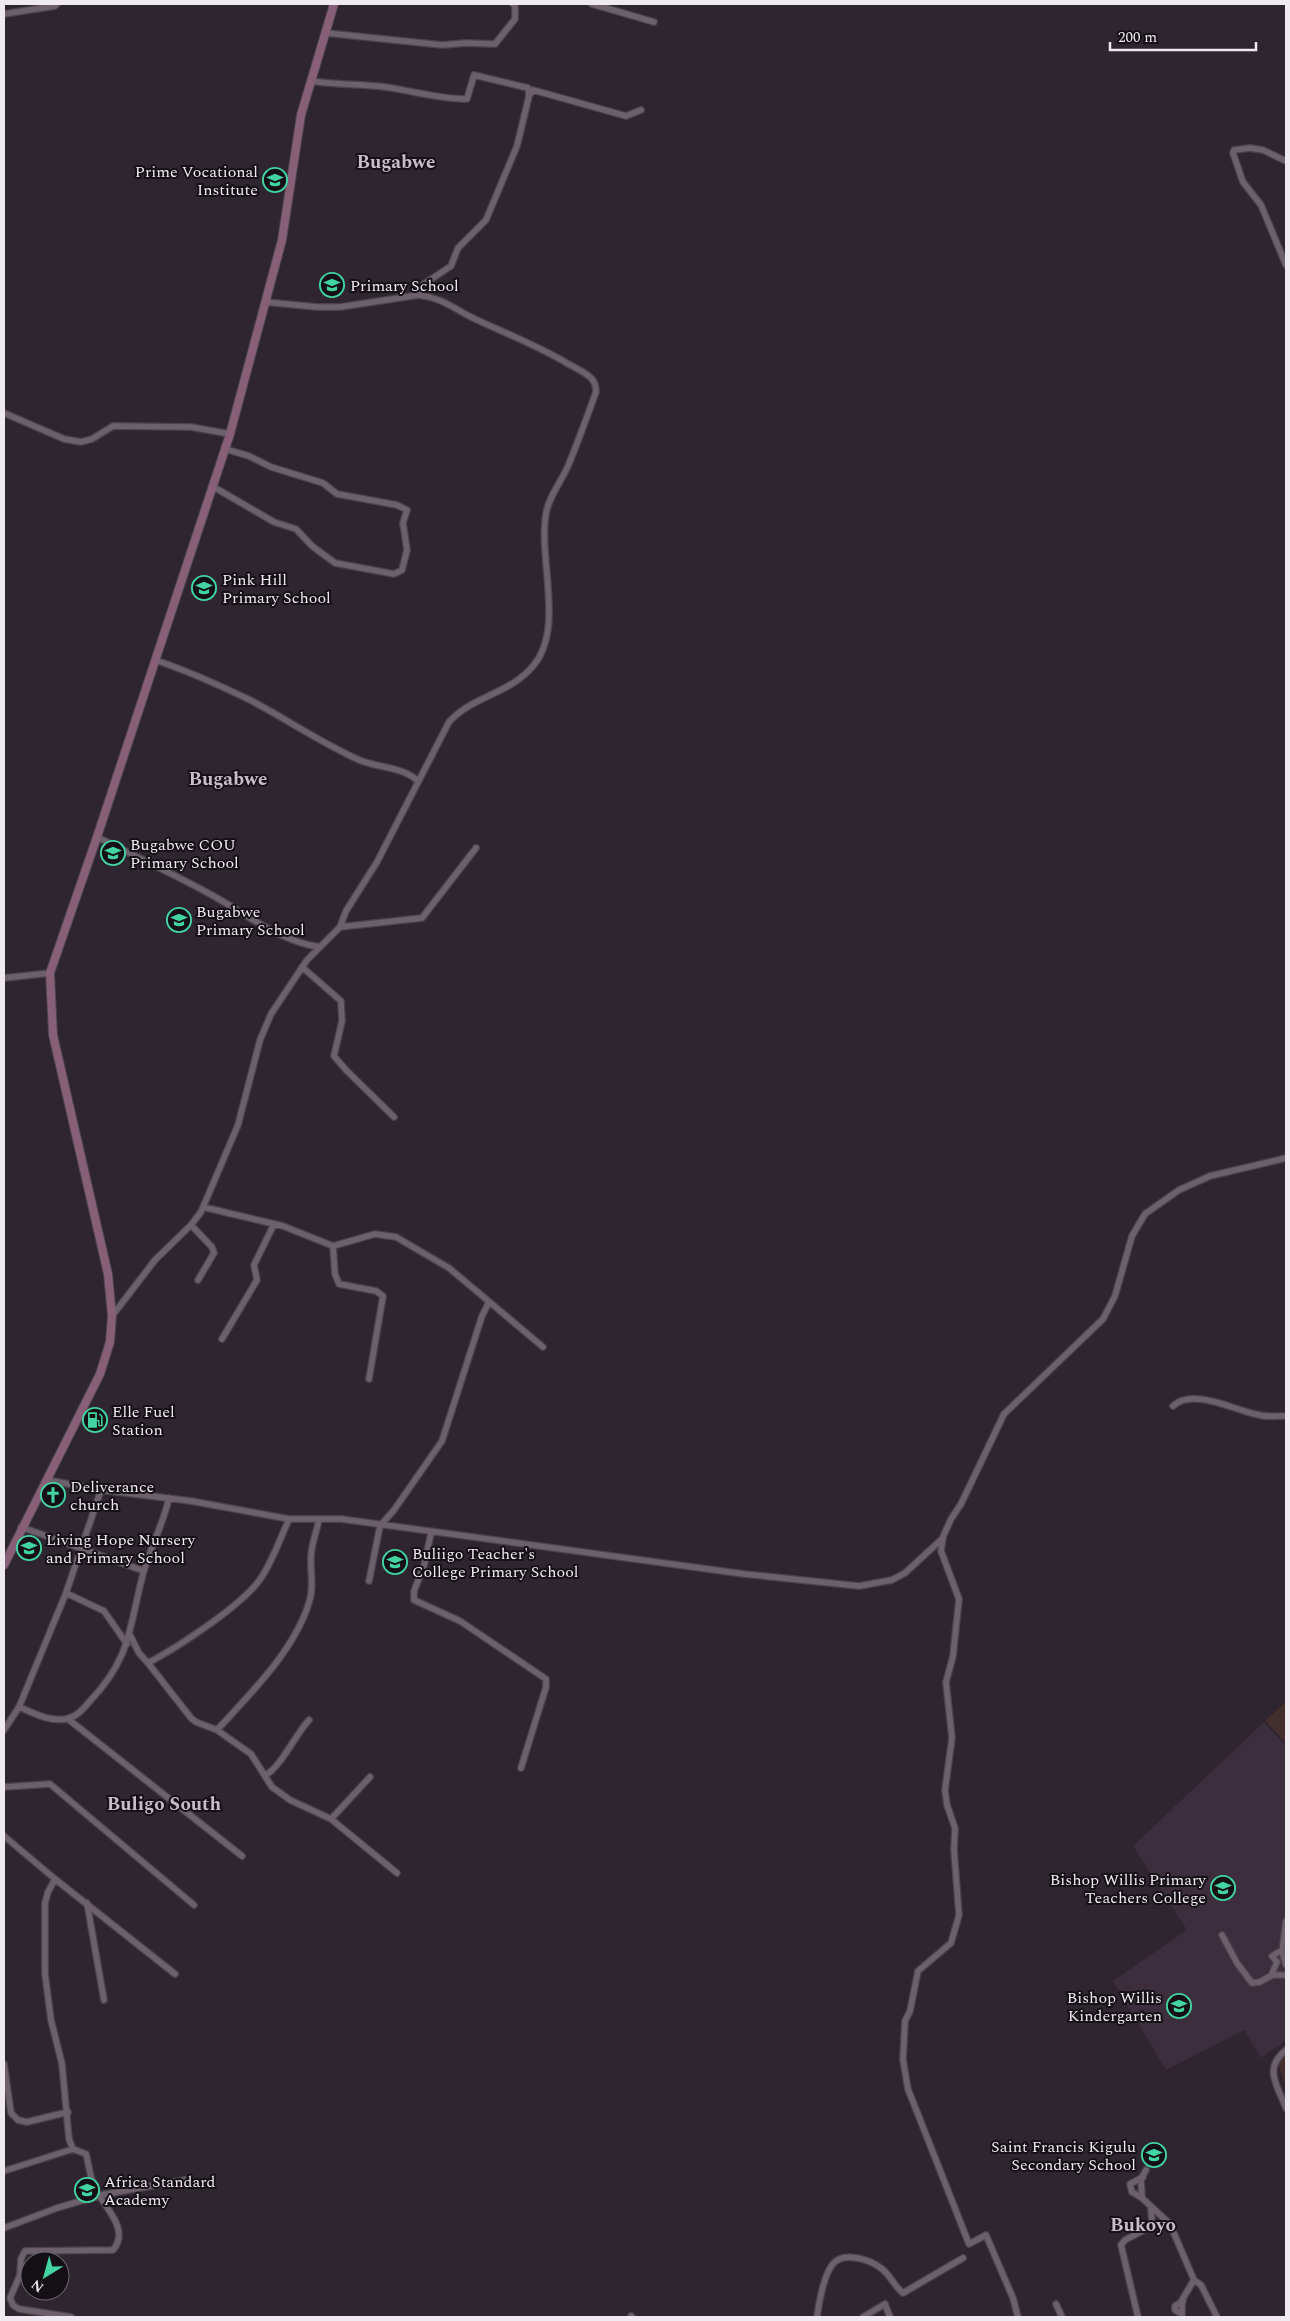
<svg xmlns="http://www.w3.org/2000/svg" width="1290" height="2321" font-family="Spectral,serif">
  <style>
    .built { fill: #3c2e3d }
    .green { fill: #422f2d }
    .lines { fill: none; stroke-linecap: round; stroke-linejoin: round }
    .street-casing { stroke: #4b434c; stroke-width: 8 }
    .secondary-casing { stroke: #4b434c; stroke-width: 10 }
    .street { stroke: #6b606c; stroke-width: 5.5 }
    .secondary { stroke: #875f76; stroke-width: 8 }
    .labels { text-anchor: middle; stroke-width: 4; stroke-linejoin: round; paint-order: stroke }
    .poi-label { font-size: 16px; fill: #efe9f0; stroke: #141015; text-anchor: start }
    .quarter-label { font-size: 19px; font-weight: bold; fill: #c9bcca; stroke: #141015 }
  </style>
  <rect width="100%" height="100%" fill="#2f2530"/>
  <!-- built -->
  <path class="built" d="M1264,1722L1286,1746V2040L1261,2058L1244,2030L1166,2070L1113,1981L1187,1930L1133,1846Z"/>
  <!-- green -->
  <path class="green" d="M1286,1702V1743L1265,1721Z
    M1286,2055V2087L1277,2061Z"/>
  <g class="lines">
    <defs>
      <path id="street" d="M592,4L654,22
        M4,14L55,6L57,4
        M326,33L442,45L466,43L495,44L515,19V5L513,4
        M311,81C336,85 361,84 385,87C413,91 439,99 467,99L474,75L528,88L529,96
        M1286,161L1263,150L1250,148L1234,150L1233,153L1243,182L1261,205L1286,265
        M419,295L421,286L451,266L458,248L486,220L517,146L529,96L533,90L626,116L641,110
        M4,413L64,439L81,442L92,439L113,426L191,427L230,434
        M212,486L274,522L296,529L312,546L335,563L394,574L402,570L407,550L403,523L407,510L397,505L337,494L323,483L271,467L249,456L225,449
        M155,660C188,671 219,685 250,700C286,719 320,742 357,759C376,768 402,766 418,781
        M97,837C135,856 173,874 210,894C245,913 280,942 320,947
        M340,927L422,918L476,848
        M302,967L341,1001L342,1021L334,1056L346,1070L394,1117
        M4,978L50,973
        M203,1207L283,1226L333,1246L375,1234L396,1237L449,1268L543,1347
        M191,1225L212,1247L214,1253L198,1280
        M333,1246L335,1274L339,1284L376,1291L383,1296L369,1379
        M112,1316L155,1260L191,1225L201,1212L238,1125L260,1040L271,1014L307,960L340,927L346,911L377,862L449,722C472,696 510,694 533,666C565,629 538,559 546,514C548,498 561,482 568,466C578,442 587,417 596,392C596,386 595,382 591,378C584,371 573,367 565,362C536,345 505,333 475,319C454,309 443,298 419,295L340,307H317L265,302
        M222,1339L257,1280L254,1265L274,1224
        M1173,1406C1193,1387 1236,1411 1259,1415C1267,1417 1277,1416 1286,1416
        M47,1480L101,1490L191,1501L289,1519H341L744,1574L859,1586L892,1580L905,1573L943,1538
        M101,1490L66,1593L104,1611L127,1644
        M21,1527L144,1571
        M431,1533L424,1566L414,1591V1600L460,1621L546,1679V1687L521,1768
        M369,1581L380,1526L394,1510L442,1441L482,1316L489,1302
        M130,1635L139,1653L148,1663C178,1647 243,1605 261,1578C273,1560 280,1539 289,1519
        M148,1663L191,1718L196,1722L217,1730C250,1694 297,1648 310,1599C314,1585 310,1571 311,1557C311,1544 317,1532 319,1519
        M19,1707L66,1593
        M68,1719L242,1856
        M4,1730L19,1707C34,1713 49,1722 66,1719C77,1717 83,1709 90,1701C131,1658 129,1628 143,1574C150,1548 163,1525 169,1498
        M217,1730L251,1754L272,1787L290,1800L331,1819L397,1873
        M265,1776C283,1764 293,1738 309,1720
        M4,1787L50,1784L194,1905
        M331,1819L370,1777
        M4,1836L55,1879L175,1974
        M55,1879L48,1892L45,1903V1974L51,2020L62,2064L69,2139L73,2149L86,2154C89,2165 90,2178 95,2188C103,2206 131,2229 113,2250L25,2251L21,2259L20,2275L10,2298L13,2305L19,2309L71,2317
        M87,1903L104,2000
        M1286,1921L1282,1952L1286,1965
        M1222,1935L1237,1963L1252,1983L1260,1982L1272,1975H1286
        M1271,1976L1277,1962L1272,1956L1282,1950
        M1286,2050C1263,2068 1277,2085 1286,2108
        M4,2064L11,2113L18,2120L27,2122L68,2112
        M1146,2170L1141,2179L1142,2198L1170,2224L1194,2280L1201,2285L1217,2317
        M4,2171L73,2149
        M1142,2198L1132,2192L1130,2184L1143,2177
        M4,2228L57,2208L101,2195L185,2180
        M1056,2304L1062,2317
        M1182,2314L1175,2310V2306L1183,2301
        M631,2316L632,2317
        M817,2317C819,2303 824,2276 832,2265C843,2250 871,2260 882,2269C891,2276 894,2286 903,2293L963,2258
        M863,2317L885,2304L890,2317
        M1018,2317L1013,2298L986,2235L969,2244L908,2089L903,2060L905,2021L910,2011L918,1971L951,1943L959,1915L954,1850L955,1828L947,1805L945,1790L952,1738L946,1682L953,1656L959,1599L941,1551L943,1537L951,1519L961,1504L1004,1414L1103,1319L1115,1296L1132,1236L1145,1214L1179,1190L1210,1176L1286,1158
        M1138,2317L1121,2245L1125,2240L1146,2229L1152,2222L1151,2209
        M1182,2317V2300L1194,2280"/>
      <path id="secondary" d="M4,1565L100,1374L110,1342L112,1316L108,1274L53,1035L50,973L97,837L230,434L282,240L301,115L334,4"/>
    </defs>
    <!-- street casing -->
    <use href="#street" class="street-casing"/>
    <!-- secondary casing -->
    <use href="#secondary" class="secondary-casing"/>
    <!-- street -->
    <use href="#street" class="street"/>
    <!-- secondary -->
    <use href="#secondary" class="secondary"/>
  </g>
  <!-- icons -->
  <defs>
    <symbol id="school-ring" viewBox="-11 -11 22 22"><circle r="9.5" fill="#141015" stroke="#42d4a1" stroke-width="1.5"/><path d="M0-5L7-2L0 1L-7-2ZM-4 1L0 2.5L4 1V4Q0 6-4 4Z" fill="#42d4a1"/></symbol>
    <symbol id="fuel-ring" viewBox="-11 -11 22 22"><circle r="9.5" fill="#141015" stroke="#42d4a1" stroke-width="1.5"/><path d="M-5.5-6h7V0h2V4h1.3V-2.5L3-4.5l.8-.8L6-3V5H2.5V1h-1V6h-7ZM-4.2-4.7v3.2H.2V-4.7Z" fill="#42d4a1"/></symbol>
    <symbol id="church-ring" viewBox="-11 -11 22 22"><circle r="9.5" fill="#141015" stroke="#42d4a1" stroke-width="1.5"/><path d="M-1.2-6h2.4v3.5h3.3v2.4h-3.3V6h-2.4V-.1h-3.3v-2.4h3.3Z" fill="#42d4a1"/></symbol>
  </defs>
  <g fill-rule="evenodd">
    <use href="#school-ring" x="261" y="166" width="28" height="28"/>
    <use href="#school-ring" x="318" y="271" width="28" height="28"/>
    <use href="#school-ring" x="190" y="574" width="28" height="28"/>
    <use href="#school-ring" x="99" y="839" width="28" height="28"/>
    <use href="#school-ring" x="165" y="906" width="28" height="28"/>
    <use href="#fuel-ring" x="81" y="1406" width="28" height="28"/>
    <use href="#church-ring" x="39" y="1481" width="28" height="28"/>
    <use href="#school-ring" x="15" y="1534" width="28" height="28"/>
    <use href="#school-ring" x="381" y="1548" width="28" height="28"/>
    <use href="#school-ring" x="1209" y="1874" width="28" height="28"/>
    <use href="#school-ring" x="1165" y="1992" width="28" height="28"/>
    <use href="#school-ring" x="1140" y="2141" width="28" height="28"/>
    <use href="#school-ring" x="73" y="2176" width="28" height="28"/>
  </g>
  <g class="labels">
    <!-- poi labels -->
    <g class="poi-label">
      <text x="258" y="177" text-anchor="end">Prime Vocational<tspan x="258" dy="18">Institute</tspan></text>
      <text x="350" y="291">Primary School</text>
      <text x="222" y="585">Pink Hill<tspan x="222" dy="18">Primary School</tspan></text>
      <text x="130" y="850">Bugabwe COU<tspan x="130" dy="18">Primary School</tspan></text>
      <text x="196" y="917">Bugabwe<tspan x="196" dy="18">Primary School</tspan></text>
      <text x="112" y="1417">Elle Fuel<tspan x="112" dy="18">Station</tspan></text>
      <text x="70" y="1492">Deliverance<tspan x="70" dy="18">church</tspan></text>
      <text x="46" y="1545">Living Hope Nursery<tspan x="46" dy="18">and Primary School</tspan></text>
      <text x="412" y="1559">Buliigo Teacher's<tspan x="412" dy="18">College Primary School</tspan></text>
      <text x="1206" y="1885" text-anchor="end">Bishop Willis Primary<tspan x="1206" dy="18">Teachers College</tspan></text>
      <text x="1162" y="2003" text-anchor="end">Bishop Willis<tspan x="1162" dy="18">Kindergarten</tspan></text>
      <text x="1136" y="2152" text-anchor="end">Saint Francis Kigulu<tspan x="1136" dy="18">Secondary School</tspan></text>
      <text x="104" y="2187">Africa Standard<tspan x="104" dy="18">Academy</tspan></text>
    </g>
    <!-- quarter labels -->
    <g class="quarter-label">
      <text x="396" y="168">Bugabwe</text>
      <text x="228" y="785">Bugabwe</text>
      <text x="164" y="1810">Buligo South</text>
      <text x="1143" y="2231">Bukoyo</text>
    </g>
  </g>
  <!-- border -->
  <rect width="1290" height="2321" fill="none" stroke="#efe9f0" stroke-width="10"/>
  <!-- north arrow -->
  <g transform="translate(45 2276) rotate(217)"><circle r="24" fill="#141015" stroke="#6c676d"/>
  <path d="M0-4L9 19L0 12L-9 19Z" fill="#42d4a1"/>
  <text y="-8" font-size="14" font-weight="bold" text-anchor="middle" fill="#efe9f0">N</text>
  </g>
  <!-- scale -->
  <path d="M1110 42v8h146v-8" fill="none" stroke="#efe9f0" stroke-width="2.5"/>
  <text x="1118" y="42" font-size="15" fill="#efe9f0" stroke="#141015" stroke-width="4" paint-order="stroke">200 m</text>
</svg>
